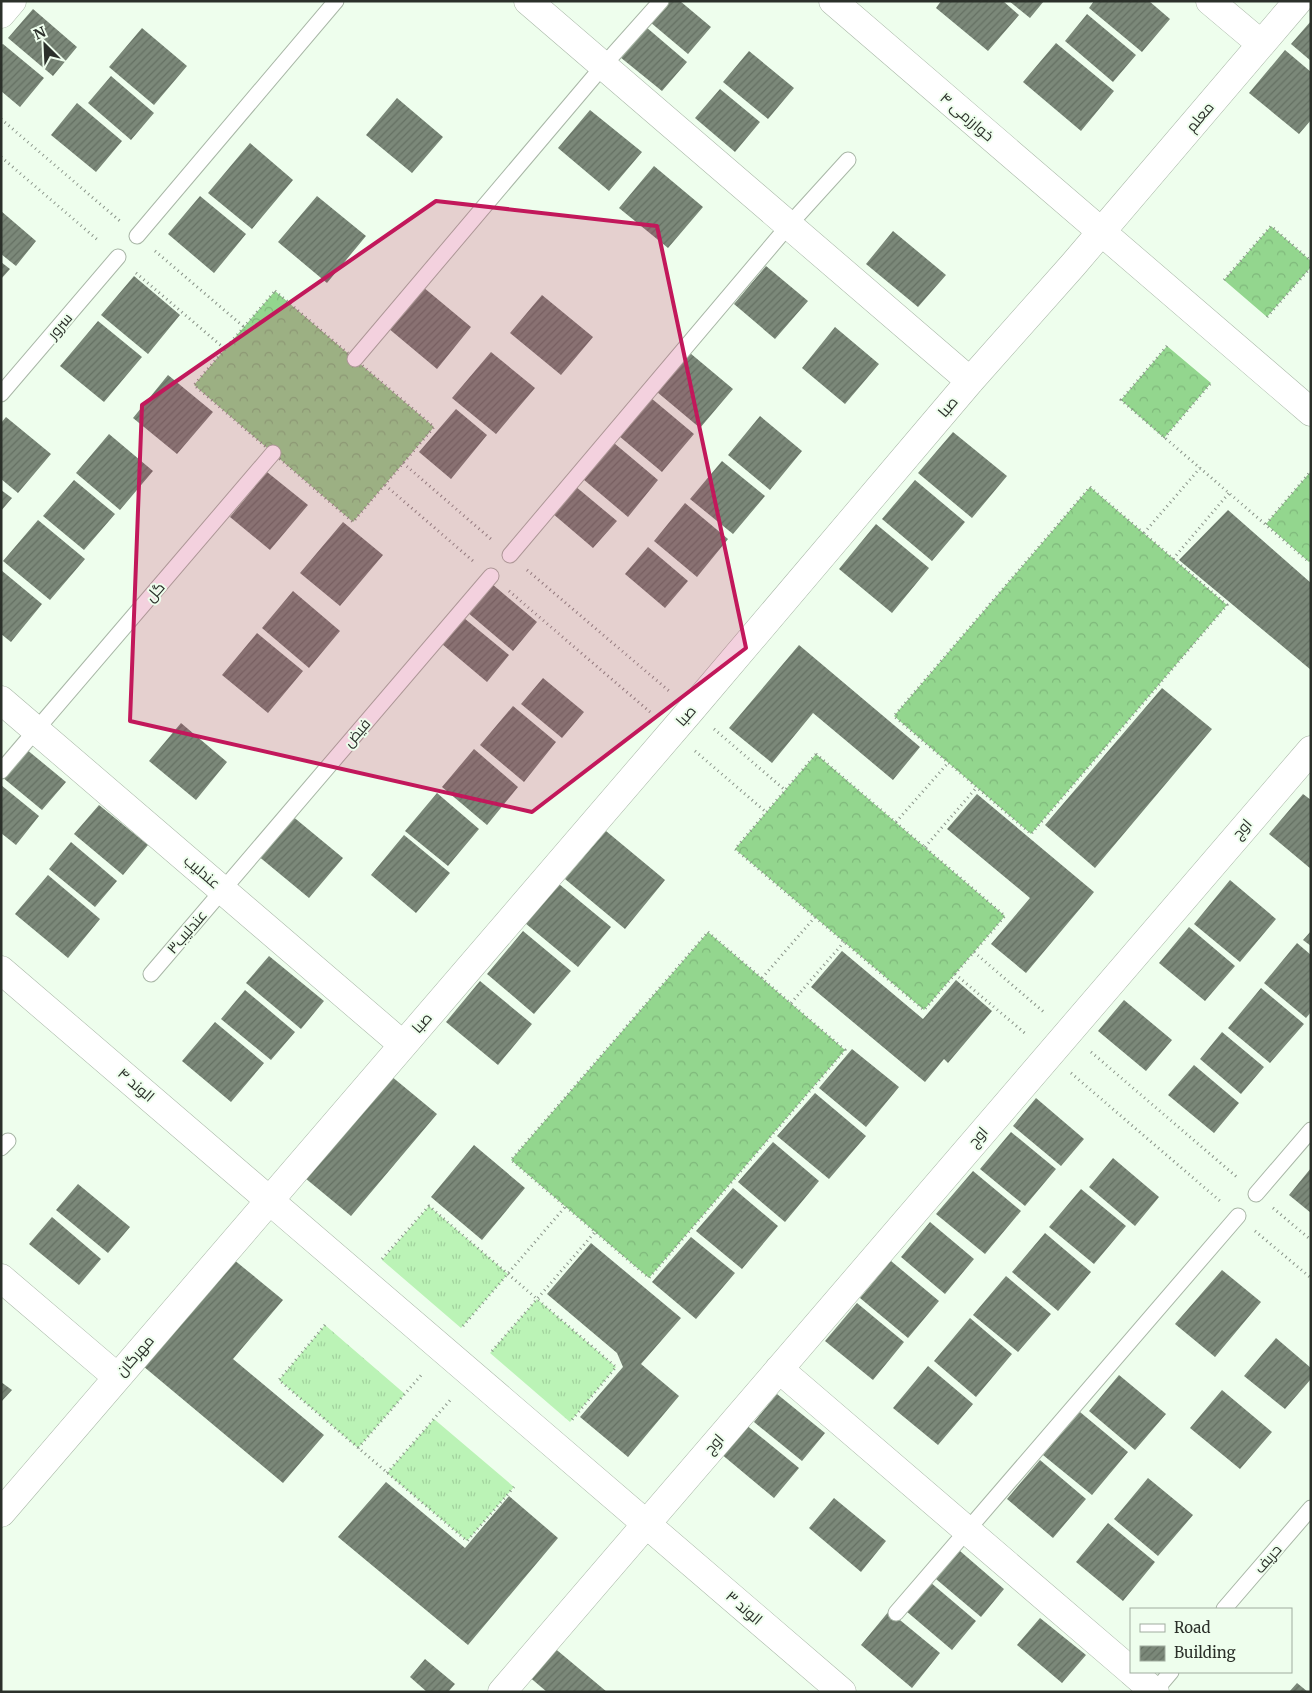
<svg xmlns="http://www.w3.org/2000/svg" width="1312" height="1693" font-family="Merriweather,Cairo,serif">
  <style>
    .grass { fill: url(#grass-tufts) }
    .forest { fill: url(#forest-crowns) }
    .building { fill: url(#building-hatch) }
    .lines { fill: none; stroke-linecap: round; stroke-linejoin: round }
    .lane-casing { stroke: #a9b7a7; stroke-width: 17 }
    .street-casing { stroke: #a9b7a7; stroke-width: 29 }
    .secondary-casing { stroke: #a9b7a7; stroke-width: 29 }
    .path { stroke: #899388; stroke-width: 3; stroke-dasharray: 1 4; stroke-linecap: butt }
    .lane { stroke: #fff; stroke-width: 15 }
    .street { stroke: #fff; stroke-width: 28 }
    .secondary { stroke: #fff; stroke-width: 28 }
    .marked { fill: #c2185b; fill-opacity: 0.2; stroke: #c2185b; stroke-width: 4; stroke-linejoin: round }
    .labels { text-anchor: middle; stroke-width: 4; stroke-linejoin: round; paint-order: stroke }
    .street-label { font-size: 15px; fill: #2b302a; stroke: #eefeed }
  </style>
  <defs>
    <pattern id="grass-tufts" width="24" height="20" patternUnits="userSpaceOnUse" patternTransform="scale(1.25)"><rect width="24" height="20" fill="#bbf3b6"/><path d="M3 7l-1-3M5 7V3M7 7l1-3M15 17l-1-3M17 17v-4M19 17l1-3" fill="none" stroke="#a1d19d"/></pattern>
    <pattern id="forest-crowns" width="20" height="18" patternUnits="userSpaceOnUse" patternTransform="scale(1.25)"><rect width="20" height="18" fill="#93d68e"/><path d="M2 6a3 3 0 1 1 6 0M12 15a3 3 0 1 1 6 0" fill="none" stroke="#7fb87b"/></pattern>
    <pattern id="building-hatch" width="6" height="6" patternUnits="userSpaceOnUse" patternTransform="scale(1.25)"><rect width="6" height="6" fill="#7b8879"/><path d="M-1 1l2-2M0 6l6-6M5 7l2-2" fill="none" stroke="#657063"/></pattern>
  </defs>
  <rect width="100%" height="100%" fill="#eefeed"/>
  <!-- grass -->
  <path class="grass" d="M429,1206L508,1274L461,1328L382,1260Z
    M537,1299L616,1367L570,1422L490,1353Z
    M325,1325L405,1394L358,1448L279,1380Z
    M434,1419L514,1487L467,1541L387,1473Z"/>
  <!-- forest -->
  <path class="forest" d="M1271,226L1311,261V267L1267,317L1224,280Z
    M275,291L434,427L353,522L194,385Z
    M1167,346L1211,383L1164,438L1121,400Z
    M1311,471V560L1309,562L1266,524Z
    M1090,487L1227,605L1031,834L894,716Z
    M816,754L1005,916L924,1010L735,849Z
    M708,932L845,1050L649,1278L511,1160Z"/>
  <!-- building -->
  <path class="building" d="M668,1H680L711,27L688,54L650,22Z
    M941,1H1003L1019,15L988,51L936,8Z
    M1009,1H1044L1030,18Z
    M1094,1H1149L1170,19L1142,52L1089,8Z
    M33,9L77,47L53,76L8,38Z
    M1087,14L1136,55L1113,82L1065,41Z
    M1311,21V61L1291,44Z
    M646,27L687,62L662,91L620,57Z
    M142,28L187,66L154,105L109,67Z
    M1056,43L1114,91L1081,131L1023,82Z
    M3,44L44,78L20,107L1,91V45Z
    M1285,50L1311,72V120L1299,134L1249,93Z
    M749,51L794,88L768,119L723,82Z
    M111,76L154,113L131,140L88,103Z
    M720,89L760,122L735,152L695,118Z
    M397,98L443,137L412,173L366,135Z
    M77,103L122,141L96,172L51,135Z
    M590,110L642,152L609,191L558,148Z
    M250,143L293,180L252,229L208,193Z
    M654,166L703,207L668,248L619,208Z
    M200,196L246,234L214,273L168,234Z
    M317,196L366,236L327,283L278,242Z
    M1,211L36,241L16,266L1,254Z
    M893,231L946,275L918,307L866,264Z
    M1,262L10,269L1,279Z
    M766,266L808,301L775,339L734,304Z
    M134,276L180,315L148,354L101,315Z
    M423,287L471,327L437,369L388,328Z
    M542,295L593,337L561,375L510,333Z
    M98,321L142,357L104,402L60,366Z
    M835,327L879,364L845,404L802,368Z
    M491,352L535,388L496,434L452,398Z
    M690,353L733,389L700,428L657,392Z
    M168,375L213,412L177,454L133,418Z
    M651,398L694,434L662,472L619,436Z
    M456,409L487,435L451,479L419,452Z
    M760,416L802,451L770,490L728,455Z
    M6,417L51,454L18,493L1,479V423Z
    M953,432L1007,476L972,518L918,473Z
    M109,434L153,471L120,510L76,473Z
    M614,443L658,480L628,517L583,479Z
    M722,461L765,496L733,534L690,499Z
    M267,472L308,505L270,550L230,517Z
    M74,480L115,514L84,550L43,516Z
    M915,480L965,522L932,561L882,519Z
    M575,486L617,521L593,548L552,513Z
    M1,490L12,498L1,511Z
    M685,503L728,539L697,577L654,541Z
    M1228,510L1311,583V670L1179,560Z
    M38,520L85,559L50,600L3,561Z
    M343,522L383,555L340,606L300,573Z
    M876,524L929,568L892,613L839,569Z
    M648,547L688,581L665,608L625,574Z
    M1,570L42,604L11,642L1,634Z
    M492,584L537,622L513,651L467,612Z
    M293,591L340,631L309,668L262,628Z
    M464,618L509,655L487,682L442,644Z
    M257,633L303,671L268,713L222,675Z
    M799,645L920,747L893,780L813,713L772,763L729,728Z
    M543,678L584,712L562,738L521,704Z
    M1162,688L1212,729L1095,868L1045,825Z
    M513,706L556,742L524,782L480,745Z
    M181,723L227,762L196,800L149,761Z
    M26,749L66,782L42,810L2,777Z
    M474,749L518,787L487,825L442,787Z
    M1,785L39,816L16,845L1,833Z
    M437,793L479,829L448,866L405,831Z
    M977,794L1094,892L1026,973L991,944L1030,898L947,829Z
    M1303,794L1311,800V869L1269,834Z
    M99,805L148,845L123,875L74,834Z
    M291,815L343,858L309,898L257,855Z
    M606,831L665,880L625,929L565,879Z
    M404,835L450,873L416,913L371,875Z
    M71,842L117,881L95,907L49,869Z
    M48,875L100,919L68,958L15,914Z
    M1230,880L1276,919L1240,962L1194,924Z
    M559,884L611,927L578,967L525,923Z
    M1189,927L1235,966L1205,1001L1159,963Z
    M523,931L571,971L534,1014L487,974Z
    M1311,931V946L1303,940Z
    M1297,943L1311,955V1012L1306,1018L1264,983Z
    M842,951L923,1019L956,980L992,1011L948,1063L944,1059L925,1082L811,987Z
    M269,956L324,1001L301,1029L246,983Z
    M480,981L532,1024L498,1065L446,1022Z
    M1261,988L1304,1024L1270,1063L1228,1028Z
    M245,990L295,1032L271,1060L221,1019Z
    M1124,1000L1172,1040L1146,1071L1098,1031Z
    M215,1022L264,1063L231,1102L182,1061Z
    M1222,1032L1264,1067L1241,1094L1200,1059Z
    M852,1049L899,1087L866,1127L819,1088Z
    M1194,1065L1239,1103L1214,1133L1168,1095Z
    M385,1071L437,1114L351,1216L299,1173Z
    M815,1093L866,1136L829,1179L777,1136Z
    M1036,1098L1084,1139L1061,1166L1013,1126Z
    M1011,1132L1056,1169L1025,1206L980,1169Z
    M773,1142L819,1181L785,1222L738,1182Z
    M474,1145L525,1188L482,1240L431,1197Z
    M1113,1158L1159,1197L1135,1226L1089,1187Z
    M1311,1168V1213L1289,1195Z
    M973,1171L1021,1211L985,1254L936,1214Z
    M78,1184L130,1227L108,1253L56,1210Z
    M733,1188L778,1226L742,1269L696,1231Z
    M1081,1189L1126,1226L1094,1264L1049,1227Z
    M52,1217L101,1259L79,1285L29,1244Z
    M930,1222L974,1259L945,1294L901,1257Z
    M1045,1233L1091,1272L1058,1311L1012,1272Z
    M691,1237L735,1273L696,1319L652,1282Z
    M591,1243L681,1318L641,1364L679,1396L628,1457L580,1417L623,1367L617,1353L547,1294Z
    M233,1259L283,1300L233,1359L324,1435L283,1483L143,1366Z
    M891,1261L939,1301L908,1338L860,1298Z
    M1222,1270L1261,1302L1215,1357L1175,1324Z
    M1006,1276L1051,1314L1018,1352L973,1315Z
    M857,1303L904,1342L873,1380L825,1341Z
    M970,1318L1012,1354L976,1397L934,1361Z
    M1276,1338L1311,1368V1379L1285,1409L1244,1376Z
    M928,1366L973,1404L938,1445L893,1408Z
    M1119,1375L1166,1414L1135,1450L1089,1411Z
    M1,1382L12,1390L1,1402Z
    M1222,1390L1272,1432L1240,1469L1190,1428Z
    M777,1394L825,1433L802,1461L754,1422Z
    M1080,1412L1128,1452L1092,1495L1043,1455Z
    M745,1424L799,1468L774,1498L720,1453Z
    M1040,1460L1086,1499L1053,1538L1007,1499Z
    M1148,1478L1193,1515L1158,1556L1114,1519Z
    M386,1482L465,1548L509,1496L558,1538L468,1645L338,1537Z
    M834,1498L886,1541L861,1572L809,1528Z
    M1108,1523L1155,1562L1123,1601L1076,1562Z
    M960,1551L1004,1589L981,1617L936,1579Z
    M930,1582L976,1621L952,1650L906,1611Z
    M889,1611L940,1653L912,1688L861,1645Z
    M1040,1618L1086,1655L1062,1683L1017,1645Z
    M552,1646L607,1692H547L527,1675Z
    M425,1659L455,1684L448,1692H427L410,1677Z
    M1297,1683L1308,1692H1289Z"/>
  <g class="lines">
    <defs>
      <path id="lane" d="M137,236L336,1
        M355,359L603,66L661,1
        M1,394L118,257
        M510,555L789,225L848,160
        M1,771L273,453
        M151,974L491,576
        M1,1148L8,1141
        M1256,1194L1311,1130
        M1224,1609L1311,1508
        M896,1613L1238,1216
        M1154,1692L1171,1672"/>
      <path id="street" d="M528,1L970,381
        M1210,1L1261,44
        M1,14L12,1
        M1,700L403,1045
        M1,1278L117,1377
        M779,1369L1131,1671
        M1,1513L691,710L970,381L1073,265L1298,1
        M1132,1672L1155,1692
        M502,1692L1311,750"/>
      <path id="secondary" d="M833,1L1311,412
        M1,970L842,1692"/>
    </defs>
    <!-- lane casing -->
    <use href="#lane" class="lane-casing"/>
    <!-- street casing -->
    <use href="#street" class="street-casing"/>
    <!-- secondary casing -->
    <use href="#secondary" class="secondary-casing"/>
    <!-- path -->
    <path class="path" d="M1,119L120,221
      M1,157L99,241
      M155,251L244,327
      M136,273L225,349
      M1224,280L1271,226L1311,261
      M275,291L434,427L353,522L194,385Z
      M1267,317L1311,267
      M1167,346L1121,400L1309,562L1311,560
      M1164,438L1211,383
      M403,463L492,540
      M385,485L473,561
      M1090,487L1227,605L1031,834L894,716Z
      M1266,524L1311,471
      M1144,533L1200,468
      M1173,559L1229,493
      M527,570L669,691
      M509,591L650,712
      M714,729L785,790
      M695,751L766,812
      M816,754L1005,916L924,1010L735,849Z
      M896,822L948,763
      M925,847L977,787
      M708,932L845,1050L649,1278L511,1160Z
      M974,952L1046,1014
      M955,974L1027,1035
      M762,978L815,917
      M791,1003L844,942
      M1091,1052L1238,1178
      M1071,1073L1220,1201
      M1273,1208L1311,1240
      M1255,1231L1311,1278
      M382,1259L429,1206L616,1367L571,1421
      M325,1325L279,1380L467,1541L514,1487
      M463,1326L565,1207
      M492,1351L595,1232
      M358,1448L423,1373
      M387,1473L452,1398"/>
    <!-- lane -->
    <use href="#lane" class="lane"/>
    <!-- street -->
    <use href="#street" class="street"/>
    <!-- secondary -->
    <use href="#secondary" class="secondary"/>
  </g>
  <!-- marked area -->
  <path class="marked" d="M436,201L657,226L746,648L532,812L130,721L142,405Z"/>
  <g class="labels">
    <!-- street labels -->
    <g class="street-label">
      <text transform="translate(967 117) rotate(41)" y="5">خوارزمی ۴</text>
      <text transform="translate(1200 117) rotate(-50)" y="5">معلم</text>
      <text transform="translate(60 326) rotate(-49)" y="5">سرور</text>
      <text transform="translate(948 407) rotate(-50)" y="5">صبا</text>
      <text transform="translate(155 592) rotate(-49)" y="5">گل</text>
      <text transform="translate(686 716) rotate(-49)" y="5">صبا</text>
      <text transform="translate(357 733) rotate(-49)" y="5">فیض</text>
      <text transform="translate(1242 829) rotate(-49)" y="5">اوج</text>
      <text transform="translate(202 872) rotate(41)" y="5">عندلیب</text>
      <text transform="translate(187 932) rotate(-49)" y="5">عندلیب۳</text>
      <text transform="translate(422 1023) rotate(-49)" y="5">صبا</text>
      <text transform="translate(136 1085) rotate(41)" y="5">الوند ۴</text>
      <text transform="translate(978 1137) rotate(-49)" y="5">اوج</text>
      <text transform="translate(135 1356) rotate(-49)" y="5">مهرگان</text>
      <text transform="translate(714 1444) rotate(-49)" y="5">اوج</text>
      <text transform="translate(1268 1559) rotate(-49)" y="5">حریف</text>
      <text transform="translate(744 1608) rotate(41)" y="5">الوند ۳</text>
    </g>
  </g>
  <!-- border -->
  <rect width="1312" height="1693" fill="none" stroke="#2b302a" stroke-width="5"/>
  <!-- legend -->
  <rect x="1130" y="1608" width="162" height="65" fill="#eefeed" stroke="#a0ac9f"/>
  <rect x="1140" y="1624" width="25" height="8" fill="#ffffff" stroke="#a0ac9f"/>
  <text x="1174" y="1633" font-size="15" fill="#2b302a">Road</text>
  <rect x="1140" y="1646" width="25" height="15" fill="url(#building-hatch)" stroke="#a0ac9f"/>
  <text x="1174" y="1658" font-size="15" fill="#2b302a">Building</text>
  <!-- north arrow -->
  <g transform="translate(45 45) rotate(336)" stroke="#eefeed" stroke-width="4" paint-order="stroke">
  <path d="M0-4L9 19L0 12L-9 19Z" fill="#2b302a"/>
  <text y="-8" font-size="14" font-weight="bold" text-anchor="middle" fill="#2b302a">N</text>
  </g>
</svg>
